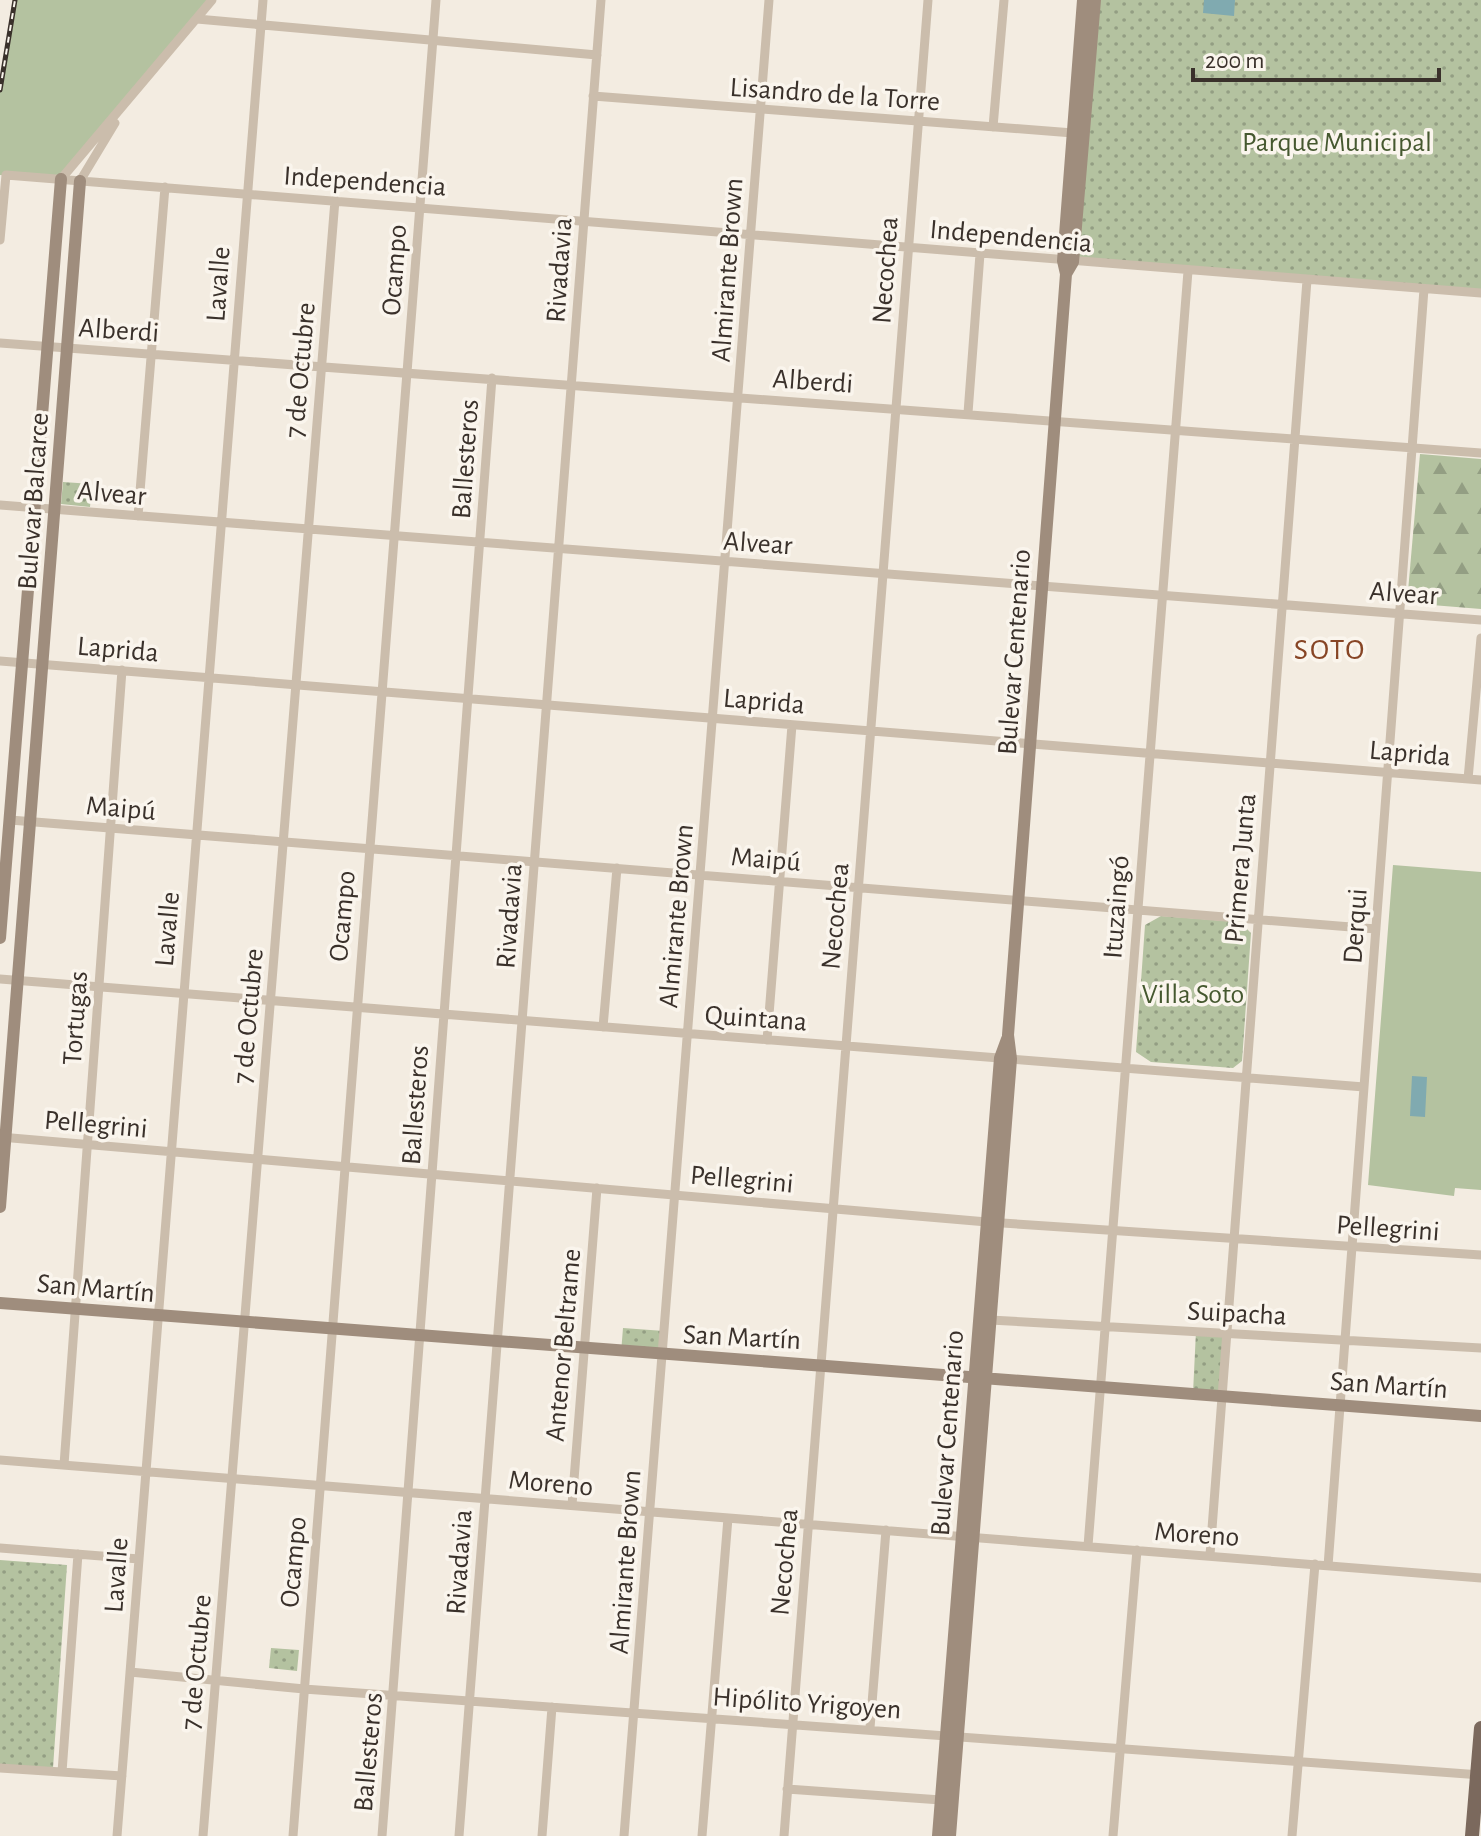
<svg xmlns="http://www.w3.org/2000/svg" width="1481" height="1836" font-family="'Alegreya Sans',sans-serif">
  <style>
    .grass { fill: #b4c2a0 }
    .forest { fill: url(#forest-firs) }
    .park { fill: url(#park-dots) }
    .water { fill: #80aab0 }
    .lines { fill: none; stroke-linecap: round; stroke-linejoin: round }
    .street { stroke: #cbbdac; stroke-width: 9 }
    .secondary { stroke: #9f8d7d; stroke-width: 12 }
    .primary { stroke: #7b695d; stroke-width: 14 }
    .rail-casing { stroke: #3a312b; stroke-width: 5 }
    .rail { stroke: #faf5ed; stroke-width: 2; stroke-dasharray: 6; stroke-linecap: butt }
    .labels { text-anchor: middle; stroke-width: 7; stroke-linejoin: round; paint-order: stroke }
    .street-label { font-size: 28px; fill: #3a312b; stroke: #faf5ed }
    .park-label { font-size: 28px; fill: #45582f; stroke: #faf5ed }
    .neighbourhood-label { font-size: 30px; letter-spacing: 2px; fill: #874525; stroke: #faf5ed }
  </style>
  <defs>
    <pattern id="forest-firs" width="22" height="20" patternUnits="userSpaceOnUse" patternTransform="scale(2)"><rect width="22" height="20" fill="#b4c2a0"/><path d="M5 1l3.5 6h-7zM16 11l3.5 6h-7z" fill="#939e83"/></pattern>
    <pattern id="park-dots" width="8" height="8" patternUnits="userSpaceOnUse" patternTransform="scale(2)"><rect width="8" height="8" fill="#b4c2a0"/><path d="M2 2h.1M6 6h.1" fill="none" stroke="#939e83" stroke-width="1.8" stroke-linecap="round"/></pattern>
  </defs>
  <rect width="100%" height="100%" fill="#f3ece1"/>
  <!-- grass -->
  <path class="grass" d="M15,0H212L61,179L0,175V90Z
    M1393,865L1481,872V1190L1455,1188L1454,1196L1368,1185Z"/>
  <!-- forest -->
  <path class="forest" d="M1420,454L1481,459V609L1407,603Z"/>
  <!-- park -->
  <path class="park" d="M1095,0H1481V293L1073,262Z
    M63,482L92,484L90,507L61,504Z
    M1161,916L1240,922L1251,933L1242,1061L1233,1068L1151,1062L1136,1052L1145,925Z
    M623,1328L664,1331L662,1356L621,1353Z
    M1196,1331L1228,1333L1223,1396L1193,1393Z
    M0,1560L67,1565L53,1768L0,1765Z
    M271,1648L299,1650L297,1671L269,1668Z"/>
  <!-- water -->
  <path class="water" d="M1204,0H1235L1234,16L1203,13Z
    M1412,1076L1427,1077L1425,1117L1410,1116Z"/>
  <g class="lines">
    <!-- street -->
    <path class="street" d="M197,19L597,55
      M593,96L1073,133
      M993,127L1004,0
      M61,179L212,0
      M80,181L115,123
      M0,240L6,175L1481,293
      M0,343L1481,453
      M968,413L980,254
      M0,505L1481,620
      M138,516L165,187
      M0,661L1481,780
      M1468,779L1481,638
      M10,820L1376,929
      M0,979L1364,1087
      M603,1027L617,868
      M767,1040L792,725
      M0,1137L987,1222L1481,1255
      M990,1320L1481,1348
      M0,1460L1481,1578
      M64,1465L122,670
      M572,1505L597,1188
      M1088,1546L1188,271
      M0,1548L139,1559
      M1210,1555L1307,280
      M1328,1566L1424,289
      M130,1672L304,1689L1481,1775
      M870,1728L886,1530
      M0,1768L122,1776
      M62,1772L78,1554
      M787,1789L941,1800
      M117,1836L263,0
      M203,1836L335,200
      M293,1836L436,0
      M382,1836L492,378
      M459,1836L601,0
      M542,1836L552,1707
      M624,1836L769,0
      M702,1836L728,1518
      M784,1836L928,0
      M1113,1836L1137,1550
      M1292,1836L1315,1564"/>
    <!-- secondary -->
    <path class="secondary" d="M1066,274L1073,262L1095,0
      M0,938L61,179
      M0,1207L80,181
      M0,1303L1481,1416
      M938,1836L1000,1058L1007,1039
      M950,1836L1011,1059L1008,1035L1066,274L1063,261L1083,0"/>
    <!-- primary -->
    <path class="primary" d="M1472,1836L1481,1728"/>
    <defs>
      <path id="rail" d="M0,90L15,0"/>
    </defs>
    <!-- rail casing -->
    <use href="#rail" class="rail-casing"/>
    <!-- rail -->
    <use href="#rail" class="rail"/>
  </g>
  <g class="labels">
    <!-- street labels -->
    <g class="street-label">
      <text transform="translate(835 93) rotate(4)" y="10">Lisandro de la Torre</text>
      <text transform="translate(365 180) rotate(4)" y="10">Independencia</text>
      <text transform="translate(1011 235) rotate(5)" y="10">Independencia</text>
      <text transform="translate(393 270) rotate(-86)" y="10">Ocampo</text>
      <text transform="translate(558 270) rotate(-86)" y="10">Rivadavia</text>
      <text transform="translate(726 270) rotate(-86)" y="10">Almirante Brown</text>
      <text transform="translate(884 270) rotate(-86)" y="10">Necochea</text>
      <text transform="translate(217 284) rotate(-86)" y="10">Lavalle</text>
      <text transform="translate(119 329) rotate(4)" y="10">Alberdi</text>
      <text transform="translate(299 370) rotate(-85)" y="10">7 de Octubre</text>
      <text transform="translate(813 380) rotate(4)" y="10">Alberdi</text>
      <text transform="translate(464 459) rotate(-86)" y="10">Ballesteros</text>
      <text transform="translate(112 492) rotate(5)" y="10">Alvear</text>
      <text transform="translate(32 501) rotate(-86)" y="10">Bulevar Balcarce</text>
      <text transform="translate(758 542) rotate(4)" y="10">Alvear</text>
      <text transform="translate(1404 592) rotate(4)" y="10">Alvear</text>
      <text transform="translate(118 648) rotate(5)" y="10">Laprida</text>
      <text transform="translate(1013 652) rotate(-86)" y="10">Bulevar Centenario</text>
      <text transform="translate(764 700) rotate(5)" y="10">Laprida</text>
      <text transform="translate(1410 752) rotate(5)" y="10">Laprida</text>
      <text transform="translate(121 807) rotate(5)" y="10">Maipú</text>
      <text transform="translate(766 858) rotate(5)" y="10">Maipú</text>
      <text transform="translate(1239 868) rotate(-85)" y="10">Primera Junta</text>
      <text transform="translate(1115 907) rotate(-86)" y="10">Ituzaingó</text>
      <text transform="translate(341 916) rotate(-85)" y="10">Ocampo</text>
      <text transform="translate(508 916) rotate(-86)" y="10">Rivadavia</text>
      <text transform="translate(675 916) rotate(-85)" y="10">Almirante Brown</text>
      <text transform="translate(834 916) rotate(-85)" y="10">Necochea</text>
      <text transform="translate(1354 926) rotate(-86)" y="10">Derqui</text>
      <text transform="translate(166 929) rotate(-85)" y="10">Lavalle</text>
      <text transform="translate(247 1016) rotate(-85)" y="10">7 de Octubre</text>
      <text transform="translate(756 1017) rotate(4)" y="10">Quintana</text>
      <text transform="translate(74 1018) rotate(-86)" y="10">Tortugas</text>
      <text transform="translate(414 1105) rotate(-86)" y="10">Ballesteros</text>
      <text transform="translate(96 1123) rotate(5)" y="10">Pellegrini</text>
      <text transform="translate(742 1178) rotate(5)" y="10">Pellegrini</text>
      <text transform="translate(1388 1227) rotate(4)" y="10">Pellegrini</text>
      <text transform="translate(96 1287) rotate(5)" y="10">San Martín</text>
      <text transform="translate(1237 1312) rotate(3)" y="10">Suipacha</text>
      <text transform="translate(742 1336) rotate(3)" y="10">San Martín</text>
      <text transform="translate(562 1345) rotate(-85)" y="10">Antenor Beltrame</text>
      <text transform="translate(1389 1384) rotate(4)" y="10">San Martín</text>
      <text transform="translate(946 1433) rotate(-86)" y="10">Bulevar Centenario</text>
      <text transform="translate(551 1482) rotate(5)" y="10">Moreno</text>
      <text transform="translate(1197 1533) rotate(4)" y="10">Moreno</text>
      <text transform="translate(292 1562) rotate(-85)" y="10">Ocampo</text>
      <text transform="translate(458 1562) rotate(-86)" y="10">Rivadavia</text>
      <text transform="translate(624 1562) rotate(-86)" y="10">Almirante Brown</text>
      <text transform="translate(783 1562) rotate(-85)" y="10">Necochea</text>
      <text transform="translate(115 1575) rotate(-86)" y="10">Lavalle</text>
      <text transform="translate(195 1662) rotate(-85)" y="10">7 de Octubre</text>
      <text transform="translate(807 1702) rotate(4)" y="10">Hipólito Yrigoyen</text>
      <text transform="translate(367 1752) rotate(-85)" y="10">Ballesteros</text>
    </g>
    <!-- park labels -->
    <g class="park-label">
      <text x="1337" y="151">Parque Municipal</text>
      <text x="1193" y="1003">Villa Soto</text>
    </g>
    <!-- neighbourhood labels -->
    <g class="neighbourhood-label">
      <text x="1330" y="659">SOTO</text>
    </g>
  </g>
  <!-- scale -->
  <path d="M1193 68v12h246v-12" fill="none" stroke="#3a312b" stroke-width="4"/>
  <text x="1205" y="68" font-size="24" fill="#3a312b" stroke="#faf5ed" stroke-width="6" paint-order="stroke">200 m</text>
</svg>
